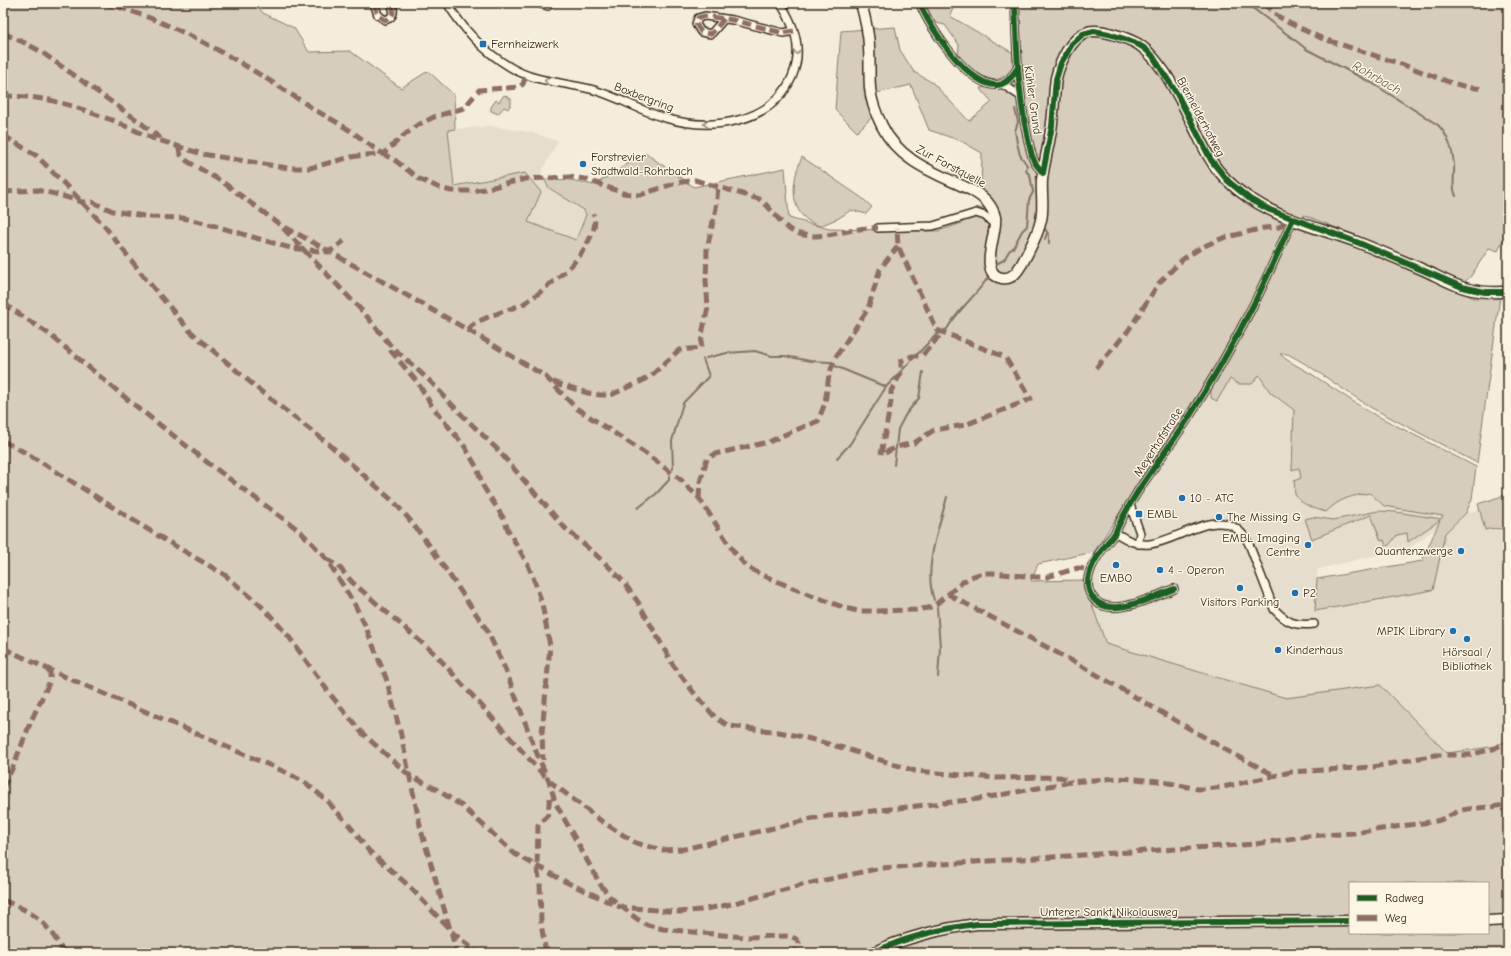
<svg xmlns="http://www.w3.org/2000/svg" width="1511" height="956" font-family="'Comic Neue',sans-serif">
  <style>
    .built { fill: #e5ddce }
    .green { fill: #d6cdbd; stroke: #887c6e; fill-rule: evenodd }
    .lines { fill: none; stroke-linecap: round; stroke-linejoin: round }
    .stream { stroke: #817466; stroke-width: 2 }
    .street-casing { stroke: #3b2a1e; stroke-width: 10 }
    .secondary-casing { stroke: #3b2a1e; stroke-width: 13 }
    .street { stroke: #fcf5e5; stroke-width: 7 }
    .secondary { stroke: #fcf5e5; stroke-width: 10 }
    .quiet { stroke: #8d6e63; stroke-width: 5; stroke-dasharray: 10 5; stroke-linecap: butt }
    .cycleway-casing { stroke: #fcf5e5; stroke-width: 8 }
    .cycleway { stroke: #1b5e20; stroke-width: 6 }
    .oneway { stroke: #9c9082 }
    .poi-dot { fill: #1f6fb2; stroke: #fcf5e5; stroke-width: 1.5 }
    .labels { text-anchor: middle; stroke-width: 3; stroke-linejoin: round; paint-order: stroke }
    .poi-label { font-size: 12px; fill: #3b2a1e; stroke: #fcf5e5; text-anchor: start }
    .street-label { font-size: 12px; fill: #3b2a1e; stroke: #fcf5e5 }
    .water-label { font-size: 13px; font-style: italic; fill: #645548; stroke: #fcf5e5 }
  </style>
  <rect width="100%" height="100%" fill="#f4eddd"/>
  <filter id="ink" filterUnits="userSpaceOnUse"><feTurbulence type="fractalNoise" baseFrequency=".025" numOctaves="2"/><feDisplacementMap in="SourceGraphic" scale="8" xChannelSelector="R" yChannelSelector="G"/><feConvolveMatrix kernelMatrix="1 2 1 2 8 2 1 2 1" color-interpolation-filters="sRGB"/></filter>
  <g filter="url(#ink)">
    <!-- built -->
    <path class="built" d="M489,126L530,132L558,141L541,173L549,188L584,210L586,215L576,240L528,222L471,184L454,186L448,130Z
      M1259,375L1270,392L1294,410L1292,470L1299,468L1301,478L1295,494L1304,504L1313,509L1347,451L1443,516L1435,529L1411,547L1318,569L1317,579L1433,590L1445,533L1466,513L1508,502V741L1491,747L1447,753L1380,685L1286,699L1106,644L1083,580L1094,552L1203,385L1211,391L1230,379Z"/>
    <!-- green -->
    <path class="green" d="M3,3H255L263,13L294,28L309,52L350,51L401,88L428,71L454,95L455,129L448,130L454,186L525,173L541,192L528,222L576,240L586,215L584,210L549,188L544,179L571,180L594,185L645,153L694,187L785,168L789,218L829,229L939,231L962,223L977,207L989,212L981,192L982,153L961,141L929,130L911,85L868,95L872,117L857,132L835,110L841,31L895,27L900,50L914,72L933,83L969,121L992,102L980,88L1002,86L1018,95L1020,82L1019,3H1508V229L1498,251L1489,248L1471,276L1464,283L1370,241L1304,215L1299,227L1362,248L1474,298L1500,297L1477,463L1370,407L1309,366L1288,354H1280L1287,360L1313,375L1366,410L1476,467L1472,499L1466,513L1445,533L1433,590L1315,611L1317,579L1422,561L1440,520L1408,542L1407,533L1397,535L1389,545L1386,546L1384,540L1381,541L1371,515L1312,539L1305,519L1313,517L1333,520L1378,511L1396,512L1441,519L1443,516L1384,506L1370,493C1351,496 1340,498 1326,512C1316,509 1300,505 1295,494C1294,491 1295,485 1294,481L1301,478L1299,468L1292,470L1294,410L1270,392L1259,375L1252,384H1238L1230,379L1217,401L1211,398V391L1203,386L1094,552L1038,564L1031,581L1083,580L1106,644L1286,698L1380,685L1447,753L1491,747L1508,741V953H3ZM1350,883H1488V933H1350Z
      M925,3H955L950,16L1013,53V68C993,93 976,72 958,56L959,45L945,25L932,22Z
      M504,95L511,99V104L508,109L504,107L498,114L491,111V107L496,100L499,102Z
      M802,157L862,198L872,207L866,214L851,210L839,218L820,226C787,217 791,181 802,157Z
      M1508,494V528C1500,530 1493,527 1485,530L1478,504Z"/>
    <g class="lines">
      <!-- stream -->
      <path class="stream" d="M1246,3L1300,44L1306,49L1372,83L1438,125C1448,135 1453,151 1454,165C1455,176 1451,186 1456,196
        M1043,226L1049,235V243
        M1045,239L1047,233
        M995,266L996,264L1004,260L1009,251L1013,248L1022,231L1027,226L1029,200L1033,192L1030,175L1026,171L1027,165L1020,155L1017,143L1015,131L1018,122L1015,109
        M943,331L947,329C958,309 977,295 989,276
        M706,358L727,353L755,351L772,356H785L810,361L830,362L835,366L886,387
        M837,458L850,444L886,387L929,342L937,334L941,333
        M894,465L898,429L906,414L919,398L923,372
        M673,469L672,441L683,403L709,376L703,359
        M638,508L656,494L669,480V476
        M934,600C923,569 939,527 947,497
        M937,607L940,647L938,677"/>
      <defs>
        <path id="street" d="M374,3L378,15L385,20C394,18 395,10 391,3
          M447,3C463,29 483,51 510,67C536,83 566,82 594,90C618,97 641,111 665,118C709,131 771,125 792,77C803,51 795,25 780,3
          M537,3L548,6
          M920,3C928,26 973,94 1002,84C1009,82 1013,75 1017,69
          M1015,3C1017,56 1018,104 1032,156L1035,163L1043,173
          M724,19L711,34L701,32L696,24L698,18L705,16L733,20L783,33L794,31
          M1002,84L1019,95
          M878,228L933,226L976,213L985,216L995,225
          M1130,505L1140,533L1138,544
          M1116,533C1126,539 1137,546 1150,544C1183,540 1225,499 1249,544L1274,609C1287,623 1295,626 1314,624
          M1174,589C1152,597 1106,622 1091,595C1081,578 1097,556 1107,543C1110,539 1114,536 1116,531C1134,491 1165,454 1189,417C1210,384 1230,350 1248,315C1265,284 1278,251 1293,219"/>
        <path id="secondary" d="M861,3C865,18 869,33 869,48C870,61 869,75 870,88C871,102 876,114 882,126C900,163 939,174 973,191C984,197 992,205 995,217C998,233 977,274 1002,278C1013,280 1018,270 1023,262C1030,248 1038,235 1041,220C1044,207 1041,193 1042,180C1044,161 1050,142 1052,123C1054,108 1054,92 1056,78C1060,62 1071,37 1088,32C1100,28 1127,38 1138,44C1149,51 1157,62 1165,73C1175,89 1184,106 1192,123C1200,139 1206,155 1217,169C1229,184 1244,196 1261,205C1290,222 1325,230 1357,242C1380,251 1403,261 1426,271C1443,279 1460,289 1479,291C1489,293 1499,292 1508,292
          M1488,921L1508,920
          M873,953C902,938 944,928 977,924L1350,921"/>
      </defs>
      <!-- street casing -->
      <use href="#street" class="street-casing"/>
      <!-- secondary casing -->
      <use href="#secondary" class="secondary-casing"/>
      <!-- street -->
      <use href="#street" class="street"/>
      <!-- secondary -->
      <use href="#secondary" class="secondary"/>
      <!-- quiet -->
      <path class="quiet" d="M103,3C178,22 245,64 309,106C321,114 334,120 346,128C359,136 370,146 383,154L402,137L416,126L434,117L464,108L479,90L519,87L523,84L526,76
        M374,3L378,15L385,20C394,18 395,10 391,3
        M537,3L548,6
        M1264,3L1273,13L1289,23L1321,38L1404,65L1449,82L1467,87L1485,89
        M724,19L711,34L701,32L696,24L698,18L705,16L733,20L783,33L794,31
        M3,33L25,43L40,51L137,120L159,137L162,142
        M3,96L30,97L50,100L72,106L112,120L152,138L202,154L288,168H310L351,157L365,155L383,154L396,161L419,179L440,188L451,191H470L485,189L525,179L570,177L585,179L623,193L640,195L676,183L695,180L759,199C771,207 778,221 789,229C809,243 838,232 859,229C865,228 872,228 878,228
        M3,136L6,137L37,156L82,202L106,228L145,278L190,331L264,394L330,445L395,503L409,519L429,545L487,630L506,671L535,749L550,784L555,802L600,884L610,897L637,919L648,925L663,929L744,937L790,936L796,939L799,943L797,949L793,953
        M178,147L181,155L187,161L224,183L279,224L309,240L468,330L545,376L576,408L645,453L680,479L699,498L734,552L746,566L760,574L795,589L845,608L858,611H876L916,610L928,608L935,605L964,581L971,577L982,573H992L1036,577H1047L1078,568L1090,570
        M3,192L37,190L59,195L82,202H92L113,211L151,217L183,218L205,223L290,248L329,252L344,241
        M283,228L365,314L391,346L430,381L458,411L497,449L565,528L603,561L622,580L638,602L673,665L697,697L715,717L729,726L779,732L803,737L843,748L915,771L996,778L1059,777L1068,779L1071,782
        M3,303L49,334L127,399L212,466L300,531L326,558L355,605L365,625L386,678L401,735L421,830L457,953
        M468,330C475,319 509,310 523,304C530,300 536,295 543,290C560,276 575,265 586,246C591,236 598,225 593,214
        M390,350L418,383L432,406L465,447L477,468L483,486L504,519L508,530L528,565L536,585L542,604L550,646L542,733L543,760
        M1096,368L1128,331L1159,283L1183,259L1202,247L1223,238L1264,228L1279,227L1293,219
        M553,382L588,393L600,395H611L642,381L654,373L679,350L701,348L702,334L708,307L706,281L707,249L716,208L718,187
        M3,441L28,454L160,537L225,575L259,604L269,614L289,637L330,694L362,733L400,767L409,775L436,789L462,806L515,854L566,882L620,907L679,912L700,910L727,905L802,885L881,868L1255,844L1308,836L1354,833L1436,821C1446,819 1454,812 1463,810C1478,807 1493,808 1508,804
        M885,453L896,447L914,443L934,430L965,425L1031,399L1005,357L937,330L898,246L897,228
        M881,454L891,402V391L901,373V361L912,356H922L943,332
        M699,498L700,482L707,459L715,454L769,442L779,437L818,421L825,403L829,375L835,358L868,309L880,269L898,246
        M326,558L339,567L352,582L436,655L548,780L604,823L636,843L662,850L684,849L820,817L978,799L1071,782L1117,778L1134,779L1159,781L1198,789H1206L1223,787L1291,772L1373,767L1435,755H1469L1493,749L1505,743
        M948,594L1080,665L1228,751L1274,775
        M3,648L61,675L285,772L306,783L325,799L349,825L369,851L409,886L453,933L478,953
        M3,788L13,767L31,721L50,681V673L46,668
        M3,900C38,915 45,920 64,953
        M546,953L541,924L540,882L537,869L538,825L548,815L550,793"/>
      <defs>
        <path id="cycleway" d="M920,3C928,26 973,94 1002,84C1009,81 1013,75 1017,69
          M1015,3C1017,56 1018,104 1032,156L1035,163L1043,173
          M1043,173L1052,126L1056,79L1061,63L1072,44L1083,34L1094,31L1109,34L1134,42L1144,48L1152,55L1177,94L1211,160L1228,181L1251,200L1270,210L1359,243L1462,287L1485,292H1508
          M1174,589C1152,597 1106,622 1091,595C1081,578 1097,556 1107,543C1110,539 1114,536 1116,531C1134,491 1165,454 1189,417C1210,384 1230,350 1248,315C1265,284 1278,251 1293,219
          M873,953C902,938 944,928 977,924L1350,921"/>
      </defs>
      <!-- cycleway casing -->
      <use href="#cycleway" class="cycleway-casing"/>
      <!-- cycleway -->
      <use href="#cycleway" class="cycleway"/>
    </g>
    <!-- one-way arrows -->
    <defs><path id="oneway-chevron" d="M-2-3.5L2.5 0L-2 3.5" fill="none" stroke-width="1.6" stroke-linecap="round" stroke-linejoin="round"/></defs>
    <g class="oneway">
      <use href="#oneway-chevron" transform="translate(797 52) rotate(91)"/>
      <use href="#oneway-chevron" transform="translate(547 81) rotate(-169)"/>
      <use href="#oneway-chevron" transform="translate(706 124) rotate(-180)"/>
    </g>
  </g>
  <!-- markers -->
  <g class="poi-dot">
    <rect x="479" y="40" width="8" height="8" rx="2"/>
    <circle cx="583" cy="164" r="4"/>
    <circle cx="1182" cy="498" r="4"/>
    <rect x="1135" y="510" width="8" height="8" rx="2"/>
    <circle cx="1219" cy="517" r="4"/>
    <circle cx="1308" cy="545" r="4"/>
    <circle cx="1461" cy="551" r="4"/>
    <circle cx="1116" cy="565" r="4"/>
    <circle cx="1160" cy="570" r="4"/>
    <circle cx="1240" cy="588" r="4"/>
    <circle cx="1295" cy="593" r="4"/>
    <circle cx="1453" cy="631" r="4"/>
    <circle cx="1467" cy="639" r="4"/>
    <circle cx="1278" cy="650" r="4"/>
  </g>
  <g class="labels">
    <!-- poi labels -->
    <g class="poi-label">
      <text x="491" y="48">Fernheizwerk</text>
      <text x="591" y="161">Forstrevier<tspan x="591" dy="14">Stadtwald-Rohrbach</tspan></text>
      <text x="1190" y="502">10 - ATC</text>
      <text x="1147" y="518">EMBL</text>
      <text x="1227" y="521">The Missing G</text>
      <text x="1300" y="542" text-anchor="end">EMBL Imaging<tspan x="1300" dy="14">Centre</tspan></text>
      <text x="1453" y="555" text-anchor="end">Quantenzwerge</text>
      <text x="1168" y="574">4 - Operon</text>
      <text x="1116" y="582" text-anchor="middle">EMBO</text>
      <text x="1303" y="597">P2</text>
      <text x="1240" y="606" text-anchor="middle">Visitors Parking</text>
      <text x="1445" y="635" text-anchor="end">MPIK Library</text>
      <text x="1286" y="654">Kinderhaus</text>
      <text x="1467" y="656" text-anchor="middle">Hörsaal /<tspan x="1467" dy="14">Bibliothek</tspan></text>
    </g>
    <!-- street labels -->
    <g class="street-label">
      <text transform="translate(644 97) rotate(21)" y="4">Boxbergring</text>
      <text transform="translate(1033 100) rotate(82)" y="4">Kühler Grund</text>
      <text transform="translate(1201 117) rotate(62)" y="4">Bierhelderhofweg</text>
      <text transform="translate(951 166) rotate(28)" y="4">Zur Forstquelle</text>
      <text transform="translate(1158 442) rotate(-57)" y="4">Meyerhofstraße</text>
      <text x="1109" y="916">Unterer Sankt Nikolausweg</text>
    </g>
    <!-- water labels -->
    <g class="water-label">
      <text transform="translate(1377 77) rotate(30)" y="5">Rohrbach</text>
    </g>
  </g>
  <!-- margin -->
  <rect width="1511" height="956" fill="none" stroke="#fcf5e5" stroke-width="16"/>
  <rect x="8" y="8" width="1495" height="940" fill="none" stroke="#3b2a1e" stroke-width="1.5" filter="url(#ink)"/>
  <!-- legend -->
  <rect x="1349" y="882" width="140" height="52" fill="#fcf5e5" stroke="#afa495"/>
  <rect x="1357" y="895" width="20" height="6" fill="#1b5e20" stroke="#afa495"/>
  <text x="1385" y="902" font-size="12" fill="#3b2a1e">Radweg</text>
  <rect x="1357" y="915" width="20" height="6" fill="#8d6e63" stroke="#afa495"/>
  <text x="1385" y="922" font-size="12" fill="#3b2a1e">Weg</text>
</svg>
